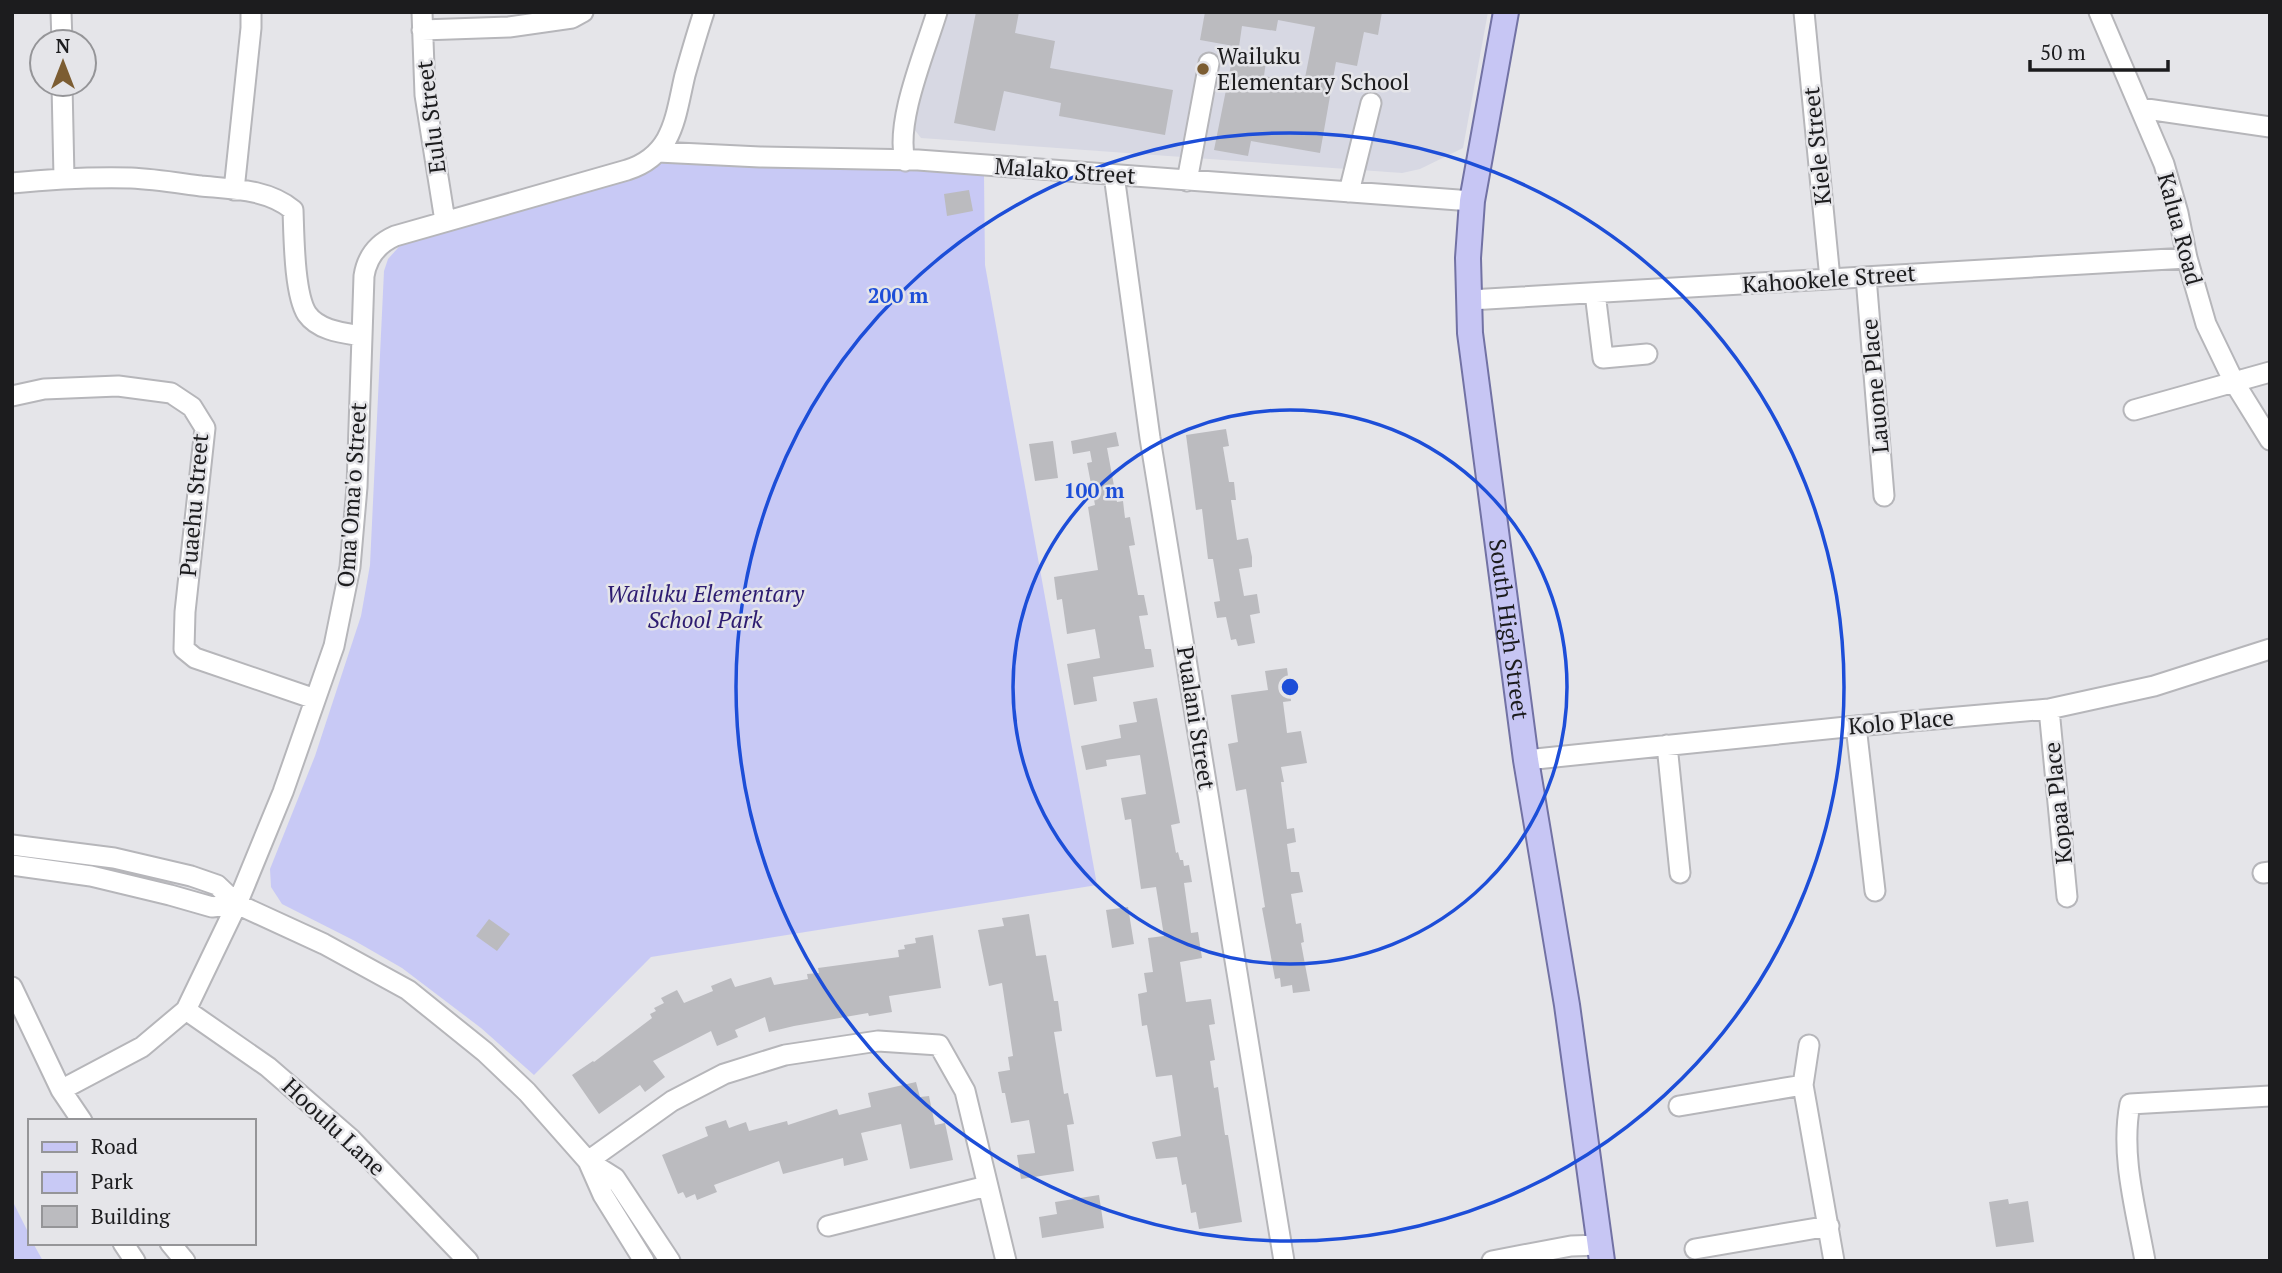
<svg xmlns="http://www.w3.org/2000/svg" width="2282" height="1273" font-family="'PT Serif',serif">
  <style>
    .built { fill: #d7d8e3 }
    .green { fill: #c8c9f5 }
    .building { fill: #bbbbbf }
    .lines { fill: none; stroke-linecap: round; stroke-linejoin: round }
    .minor-casing { stroke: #b6b6ba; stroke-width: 23 }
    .major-casing { stroke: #7272a4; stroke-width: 28 }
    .minor { stroke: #fff; stroke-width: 19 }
    .major { stroke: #c7c6f4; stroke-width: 24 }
    .ring { fill: none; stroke: #1d4ed8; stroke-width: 3.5 }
    .poi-dot { fill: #7c5d32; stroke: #e5e5e9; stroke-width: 2.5 }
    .labels { text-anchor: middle; stroke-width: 5; stroke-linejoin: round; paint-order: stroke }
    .poi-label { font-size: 23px; fill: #1c1c1e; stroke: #e5e5e9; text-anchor: start }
    .street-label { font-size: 23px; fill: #1c1c1e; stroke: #e5e5e9 }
    .park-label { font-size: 23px; font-style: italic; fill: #2d1c71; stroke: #e5e5e9 }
    .centre { fill: #1d4ed8; stroke: #e5e5e9; stroke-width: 3.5 }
    .ring-label { font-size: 21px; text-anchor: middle; font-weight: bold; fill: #1d4ed8; stroke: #e5e5e9; stroke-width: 5; stroke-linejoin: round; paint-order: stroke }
  </style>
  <rect width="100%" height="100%" fill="#e5e5e9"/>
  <!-- built -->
  <path class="built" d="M946,12H1488L1463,148L1420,169L1402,173L921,138L911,125Z"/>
  <!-- green -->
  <path class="green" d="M667,154L984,175L985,265L1097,885L651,957L534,1075L481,1028L402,968L355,941L282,904L271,887L270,869L315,756L361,616L370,565L384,271L388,259L406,239Z
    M12,1200L30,1236V1243H33L43,1261L12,1260Z"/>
  <!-- building -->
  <path class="building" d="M976,12H1019L1015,33L1055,41L1050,68L1173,90L1165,135L1059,116L1061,103L1004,91L995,131L954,123Z
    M1205,12H1382L1378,35L1364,32L1357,66L1336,62L1320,153L1251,141L1248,156L1214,150L1233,55L1266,61L1264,76L1304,83L1315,27L1278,20L1276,31L1242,26L1239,47L1200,40Z
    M969,190L973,211L947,216L944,194Z
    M1226,429L1229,446L1223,447L1229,482H1234L1236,500H1231L1237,540L1248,538L1252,557V567L1239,569L1244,596L1257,594L1260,613L1250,615L1255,643L1238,646L1236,639L1231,640L1226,617L1217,618L1214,602L1220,601L1213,559H1208L1202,509L1196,510L1186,435Z
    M1116,432L1119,446L1107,448L1117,502L1123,501L1125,518L1130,517L1135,545L1129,546L1138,595H1144L1148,615L1139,616L1145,649H1151L1154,667L1093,677L1097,701L1074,705L1067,664L1100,658L1095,629L1067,634L1062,599L1057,600L1054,577L1098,570L1088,507L1095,505L1087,463L1092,462L1090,451L1073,454L1071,441Z
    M1053,441L1058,478L1035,481L1029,444Z
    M1287,668L1291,701L1283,702L1287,733L1301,731L1307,763L1281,767L1284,782H1281L1287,829L1294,828L1296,842L1287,844L1291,872H1299L1303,892L1291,894L1296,924L1301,923L1304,942L1301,943L1310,991L1293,993L1292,985L1281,987L1280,978L1275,979L1262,908L1265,907L1246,789L1236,791L1228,744L1238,742L1231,695L1268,690L1265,671Z
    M1157,698L1180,823L1171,825L1176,853L1178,852L1180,860H1183L1184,866L1189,865L1192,882L1184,883L1191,933L1198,932L1202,958L1180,962L1186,1002L1211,999L1215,1024L1209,1025L1215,1060L1210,1061L1214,1088L1218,1087L1225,1135H1228L1242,1222L1199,1229L1196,1212L1191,1213L1186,1184L1182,1185L1177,1157L1156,1159L1152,1142L1181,1136L1172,1075L1156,1077L1147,1025L1142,1026L1138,994L1147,992L1144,973L1153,972L1148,938L1164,936L1156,887L1141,889L1131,819L1125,820L1121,798L1146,794L1140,755L1106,760L1107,766L1086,770L1081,746L1121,738L1119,725L1137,722L1133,702Z
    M1128,907L1134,944L1112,948L1106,910Z
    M1029,914L1036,956L1046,955L1054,1001H1058L1062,1031L1054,1032L1064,1094L1068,1093L1074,1124L1067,1125L1074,1171L1021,1179L1017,1155L1035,1153L1029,1120L1011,1123L1005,1093H1002L998,1072L1010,1070L1008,1057L1013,1056L1002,983L989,986L978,930L1004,926L1002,918Z
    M489,919L510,934L497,951L476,936Z
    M933,935L941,988L889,996L892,1012L869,1016L868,1013L794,1026L769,1032L765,1017L735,1030L738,1037L717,1046L711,1031L653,1061L665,1077L645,1092L640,1085L599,1114L572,1075L593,1061L594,1062L652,1018L650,1014L656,1011L654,1008L664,1003L661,998L677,990L684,1003L713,991L711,986L731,978L735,987L771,977L774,985L808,979L807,974L819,973L818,968L899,957L898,950L905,949L904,945L916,943L915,938Z
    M916,1082L920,1097L929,1096L935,1125L945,1123L953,1160L910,1169L901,1124L861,1133L868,1160L844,1166L843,1158L783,1174L779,1161L714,1185L717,1192L697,1200L695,1194L686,1198L683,1192L678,1194L662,1155L708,1136L705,1127L726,1120L729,1128L746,1122L749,1131L787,1121L788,1125L837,1109L839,1115L871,1107L868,1093Z
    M1099,1195L1104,1228L1042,1238L1039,1217L1057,1214L1055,1202Z
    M2008,1199L2009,1204L2028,1201L2034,1242L1996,1247L1989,1202Z"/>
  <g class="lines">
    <defs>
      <path id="minor" d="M61,12L62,42
        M422,12L425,95L445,221
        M1804,12L1830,279
        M2099,12L2164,164L2178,213L2187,258L2206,324L2234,382L2270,440
        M422,30L509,27L572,18L583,12
        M62,84L64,178
        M2140,108L2270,127
        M658,152L760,157L918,160L1472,201
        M905,161C895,121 925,52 937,12
        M1114,175L1150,438L1284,1261
        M1187,181L1209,63
        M12,183C52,179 91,177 131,178C154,179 178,183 201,186C232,189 268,189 293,210C294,235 294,294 307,314C319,331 344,333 362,336
        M234,190L251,28V12
        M1349,192L1371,103
        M1866,277L1884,496
        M1595,293L1603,358L1647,354
        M1470,300L2187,258
        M12,396L44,389L118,386L171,393L192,407L205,428L185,612L184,649L195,658L315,699
        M2134,410L2270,372
        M2049,709L2067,897
        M1856,726L1875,891
        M1667,745L1680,873
        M1526,760L1856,726L2049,709L2154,686L2270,649
        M12,845L114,858L191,876L217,885L237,904L324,944L408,990L485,1052L527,1092L588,1161L615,1178L670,1261
        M12,865L91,876L170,895L212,907L237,904
        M2263,873L2270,872
        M12,987L61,1090
        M186,1010L268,1067L351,1139L468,1261
        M1809,1045L1803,1085L1834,1261
        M1679,1106L1803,1085
        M82,1121L61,1090L142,1047L186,1010L237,904L283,792L334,646L350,567L357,487L364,276C367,257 377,244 395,236L627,170C674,155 675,117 685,75C691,54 697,33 704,12
        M588,1161L672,1101L724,1074L785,1055L878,1041L939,1045L965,1091L1006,1261
        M588,1161L603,1195L644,1261
        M828,1226L987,1186
        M123,1243L135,1261
        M170,1243L185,1261
        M1695,1249L1829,1226
        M1492,1261L1571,1246L1599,1245
        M2145,1261C2136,1210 2120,1155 2130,1104L2270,1096"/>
      <g id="major">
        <path id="s1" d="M1506,12L1472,201L1468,258L1470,333L1526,760L1567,1005L1602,1261"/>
      </g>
    </defs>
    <!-- minor casing -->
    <use href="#minor" class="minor-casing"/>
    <!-- major casing -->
    <use href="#major" class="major-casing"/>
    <!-- minor -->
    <use href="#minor" class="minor"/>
    <!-- major -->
    <use href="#major" class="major"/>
  </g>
  <!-- distance rings -->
  <g class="ring">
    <circle cx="1290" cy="687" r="277"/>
    <circle cx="1290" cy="687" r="554"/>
  </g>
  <!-- markers -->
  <circle class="poi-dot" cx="1203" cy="69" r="7"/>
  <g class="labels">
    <!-- poi labels -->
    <g class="poi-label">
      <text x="1217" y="64">Wailuku<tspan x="1217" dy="26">Elementary School</tspan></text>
    </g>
    <!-- street labels -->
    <g class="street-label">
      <text transform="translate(431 117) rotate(-97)" y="8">Eulu Street</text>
      <text transform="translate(1817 146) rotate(-96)" y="8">Kiele Street</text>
      <text transform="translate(1065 171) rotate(4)" y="8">Malako Street</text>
      <text transform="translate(2180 229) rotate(75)" y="8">Kalua Road</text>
      <text transform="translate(1829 279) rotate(-4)" y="8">Kahookele Street</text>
      <text transform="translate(1875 386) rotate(-95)" y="8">Lauone Place</text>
      <text transform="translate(352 495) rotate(-86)" y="8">Oma'Oma'o Street</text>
      <text transform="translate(194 505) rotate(-85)" y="8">Puaehu Street</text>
      <text dy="8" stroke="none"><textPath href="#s1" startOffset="623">South High Street</textPath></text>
      <text transform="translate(1196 718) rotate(81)" y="8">Pualani Street</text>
      <text transform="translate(1901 722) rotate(-5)" y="8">Kolo Place</text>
      <text transform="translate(2058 803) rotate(-96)" y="8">Kopaa Place</text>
      <text transform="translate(334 1127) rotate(43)" y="8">Hooulu Lane</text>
    </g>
    <!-- park labels -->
    <g class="park-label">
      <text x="705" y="602">Wailuku Elementary<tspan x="705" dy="26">School Park</tspan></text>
    </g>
  </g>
  <circle cx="1290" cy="687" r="10" class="centre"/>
  <g class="ring-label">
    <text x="898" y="303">200 m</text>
    <text x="1094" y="498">100 m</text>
  </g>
  <!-- border -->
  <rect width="2282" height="1273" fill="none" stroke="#1c1c1e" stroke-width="28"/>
  <!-- legend -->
  <rect x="28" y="1119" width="228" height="126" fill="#e5e5e9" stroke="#959598" stroke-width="2"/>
  <rect x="42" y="1142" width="35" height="10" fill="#c7c6f4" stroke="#959598" stroke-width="2"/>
  <text x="91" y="1154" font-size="21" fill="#1c1c1e">Road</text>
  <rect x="42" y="1172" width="35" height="21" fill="#c8c9f5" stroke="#959598" stroke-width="2"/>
  <text x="91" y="1189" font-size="21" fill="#1c1c1e">Park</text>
  <rect x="42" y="1206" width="35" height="21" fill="#bbbbbf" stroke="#959598" stroke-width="2"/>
  <text x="91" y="1224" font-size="21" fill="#1c1c1e">Building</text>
  <!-- north arrow -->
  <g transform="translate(63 63)"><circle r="33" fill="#e5e5e9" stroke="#959598" stroke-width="2"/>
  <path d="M0-5L12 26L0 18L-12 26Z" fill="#7c5d32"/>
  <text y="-10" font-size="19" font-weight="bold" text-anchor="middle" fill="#1c1c1e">N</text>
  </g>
  <!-- scale -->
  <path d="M2030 60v10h138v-10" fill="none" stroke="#1c1c1e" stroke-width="3.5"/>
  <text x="2040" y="60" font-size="21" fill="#1c1c1e" stroke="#e5e5e9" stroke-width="5" paint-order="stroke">50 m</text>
</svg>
